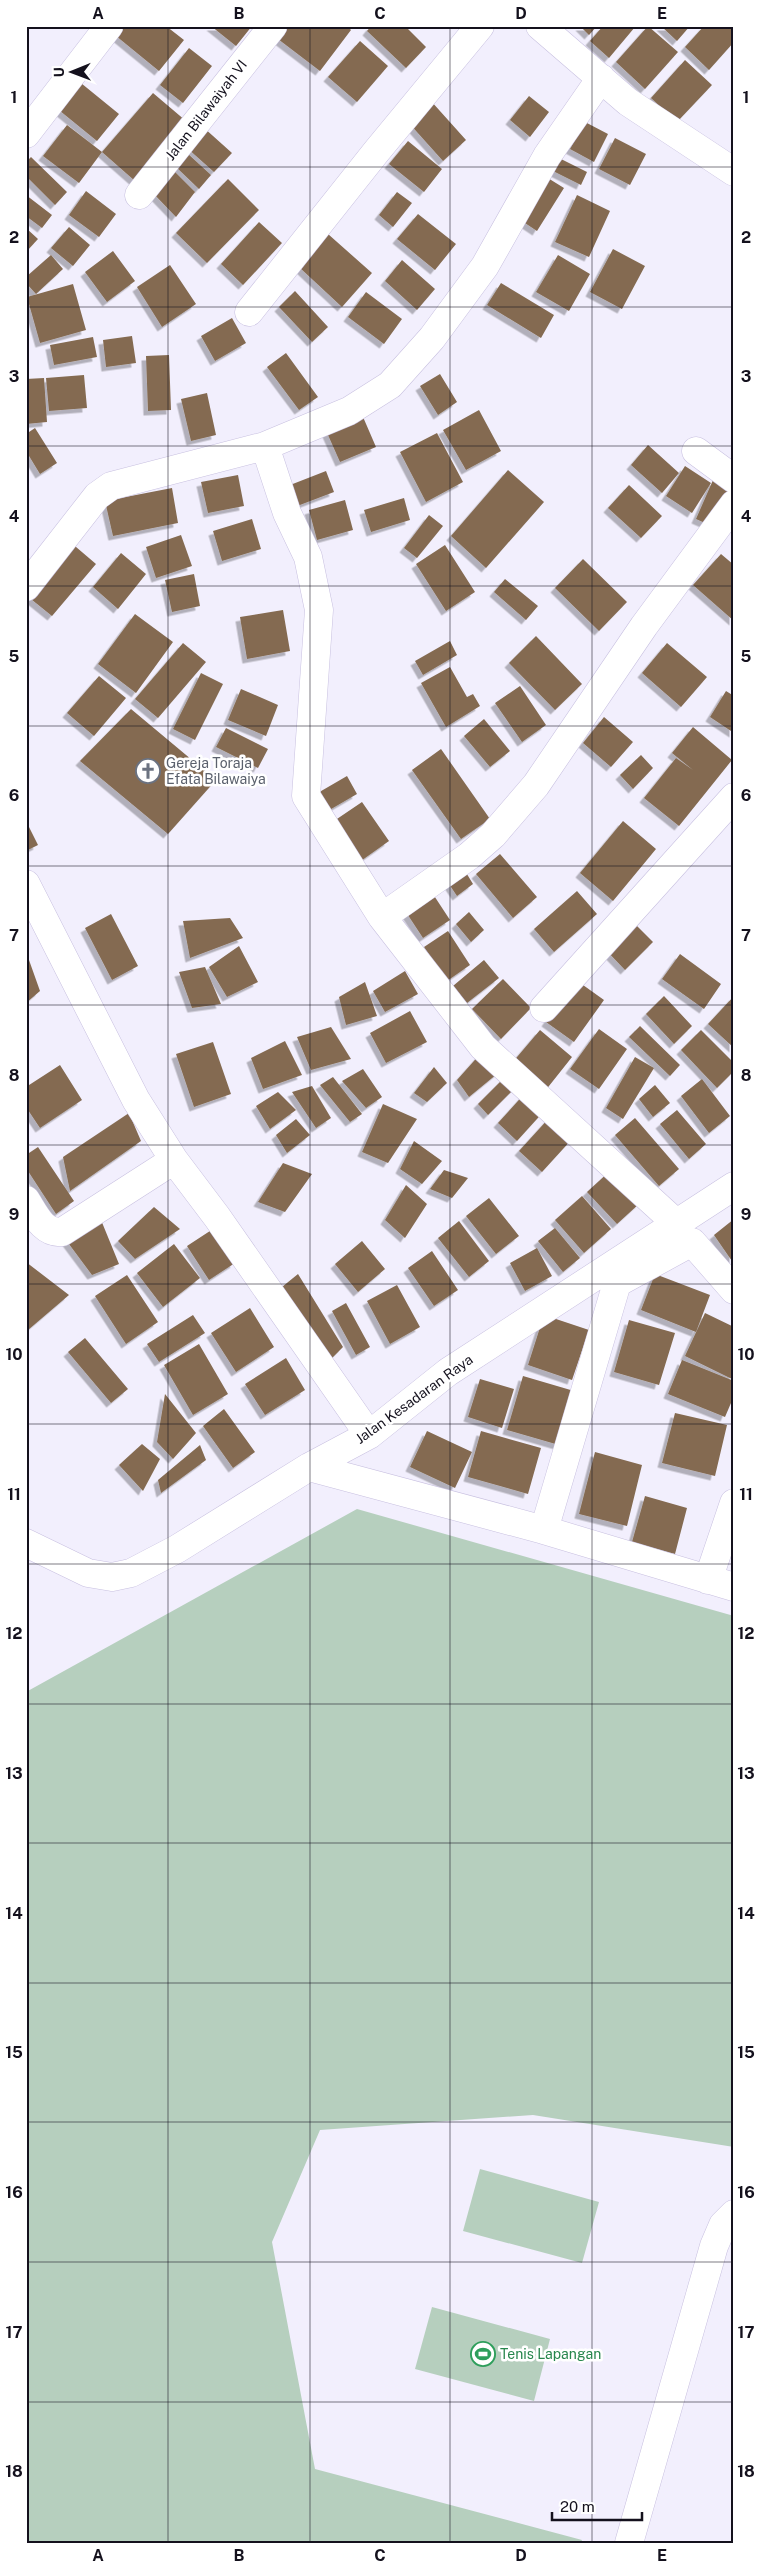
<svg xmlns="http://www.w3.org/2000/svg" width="760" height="2569" font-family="'Public Sans',sans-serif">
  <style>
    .green { fill: #b6cfbe }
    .building { fill: #846b51; filter: url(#shadow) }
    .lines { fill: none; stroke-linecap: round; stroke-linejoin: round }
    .minor-casing { stroke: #c8c0e0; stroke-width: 29 }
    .minor { stroke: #fff; stroke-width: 28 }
    .grid { fill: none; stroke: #14111d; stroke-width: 1; stroke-opacity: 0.55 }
    .labels { text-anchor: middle; stroke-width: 5; stroke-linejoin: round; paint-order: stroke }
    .street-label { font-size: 14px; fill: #14111d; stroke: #fff }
    .worship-label { font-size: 14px; fill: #5b616d; stroke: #fff; text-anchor: start }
    .leisure-label { font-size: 14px; fill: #27864d; stroke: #fff; text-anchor: start }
    .neatline { fill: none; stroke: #14111d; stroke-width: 2 }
    .grid-label { font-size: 16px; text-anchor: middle; font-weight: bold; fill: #14111d }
  </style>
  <defs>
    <filter id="shadow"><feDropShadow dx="-4.5" dy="4.5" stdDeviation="0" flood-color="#0004"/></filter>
  </defs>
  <rect width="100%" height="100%" fill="#f2effd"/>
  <!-- green -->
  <path class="green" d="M357,1509L734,1616V2147L533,2115L320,2130L272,2242L315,2469L582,2540L581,2543H26V1692Z
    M480,2169L599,2202L582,2263L463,2231Z
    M432,2307L550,2339L534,2401L415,2369Z"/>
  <!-- building -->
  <path class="building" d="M114,26H166L184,40L159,71L110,31Z
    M211,26H252L236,46Z
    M288,26H347L351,30L320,71L278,39Z
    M371,26H405L426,47L406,68L367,31Z
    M580,26H597L589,35Z
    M603,26L635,27L609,58L590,41Z
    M648,26L678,52L645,89L616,62Z
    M661,26H690L677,41Z
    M704,26H734V42L709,70L685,47Z
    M360,41L388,66L357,102L328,77Z
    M189,48L212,66L183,103L160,85Z
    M685,60L712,85L677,122L651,98Z
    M76,79L119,114L97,141L54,106Z
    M153,93L186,121L135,181L102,152L79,183L43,156L67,125L102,152Z
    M529,96L549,112L530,137L510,120Z
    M431,101L466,140L443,161L408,122Z
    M585,122L608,134L594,162L570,149Z
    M203,127L232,153L214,172L186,147Z
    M615,138L646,154L630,185L599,169Z
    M408,141L442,169L424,192L389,164Z
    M187,153L211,175L199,189L175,166Z
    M555,156L587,172L581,185L549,169Z
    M31,157L67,192L55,205L26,176V162Z
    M174,171L195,192L176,217L152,192Z
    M543,175L564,188L537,231L516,217Z
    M228,179L259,210L207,263L176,233Z
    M86,191L116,214L99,237L69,215Z
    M397,192L412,203L393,227L379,215Z
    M26,195L52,215L42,228L26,216Z
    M577,195L610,211L589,257L555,242Z
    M418,214L456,244L435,270L397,239Z
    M259,222L282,243L243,285L221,264Z
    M69,227L90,245L73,266L51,248Z
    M26,228L38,239L26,252Z
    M328,234L372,273L342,307L299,267Z
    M613,249L645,266L622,309L590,292Z
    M113,251L135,281L107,302L85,272Z
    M51,255L63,269L36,294L26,283V277Z
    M558,255L590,274L569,311L536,292Z
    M402,260L435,289L417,310L385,281Z
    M170,265L196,304L162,327L137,287Z
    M501,283L554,315L541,338L487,305Z
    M73,284L86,330L40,343L27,297Z
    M295,291L328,327L312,342L279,307Z
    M366,292L402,319L384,344L348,317Z
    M232,318L246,343L215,361L201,336Z
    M132,336L136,363L106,367L103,340Z
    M93,337L97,357L54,365L50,345Z
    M286,353L318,397L299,410L267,367Z
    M169,355L171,410L148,411L146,356Z
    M440,374L457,402L438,415L420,386Z
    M84,375L87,408L49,411L46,378Z
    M44,378L47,422L26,424V379Z
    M207,393L216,435L191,441L181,399Z
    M360,410L376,447L340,462L324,426Z
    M479,410L501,451L466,470L443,430Z
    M35,428L57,463L40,474L26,451V434Z
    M437,433L463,482L426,502L400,452Z
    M648,445L679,473L662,493L631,465Z
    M685,466L711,483L692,513L666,496Z
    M508,470L544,502L486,568L451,536Z
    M326,471L334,492L292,508L285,487Z
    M238,475L244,506L208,513L201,482Z
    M713,480L732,488L714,527L696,519Z
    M629,485L662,516L641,538L608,508Z
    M172,488L178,523L113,536L105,501Z
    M404,498L410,520L371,532L364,510Z
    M345,500L353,530L317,540L309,510Z
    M429,515L443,526L417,558L404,548Z
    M252,519L261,549L222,561L213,531Z
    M181,535L192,566L156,578L146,547Z
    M69,541L96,564L52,616L26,595Z
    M445,545L475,592L446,611L416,564Z
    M121,553L146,574L118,609L93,587Z
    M721,554L734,565V621L693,585Z
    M583,559L627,602L599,631L555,588Z
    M194,574L200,606L172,612L165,580Z
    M505,579L538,606L526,620L494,592Z
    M283,610L290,651L247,659L240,617Z
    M135,614L173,642L136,693L98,664Z
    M536,636L582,684L555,710L509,663Z
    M450,641L457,655L423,675L415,661Z
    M183,643L206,662L158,718L135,699Z
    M667,643L707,677L681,707L642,673Z
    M450,667L467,697L473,694L480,706L446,727L421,683Z
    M201,673L223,684L195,740L173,729Z
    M99,676L126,698L94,736L67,713Z
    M520,686L546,725L522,742L495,703Z
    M241,689L278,705L266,736L228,720Z
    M726,691L734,696V733L710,717Z
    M131,709L216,780L168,834L80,761Z
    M604,717L633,742L611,767L583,743Z
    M484,719L510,751L490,767L464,736Z
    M693,727L732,760L679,826L644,798L676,758L693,770L672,753Z
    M226,728L268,749L258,768L216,747Z
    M441,749L490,819L461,839L412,770Z
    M641,755L653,768L633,789L620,775Z
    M347,776L357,794L326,812L316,794Z
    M362,802L389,841L358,863L331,823Z
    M26,821L38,845L26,851Z
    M623,821L656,849L613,901L580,873Z
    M500,854L537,897L513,918L476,874Z
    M462,866L473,884L457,896L445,878Z
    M429,888L450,920L423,938L402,906Z
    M577,891L597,914L554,952L534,929Z
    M469,912L484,930L471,942L456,924Z
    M111,914L138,966L112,980L85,928Z
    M230,918L243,938L190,958L183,921Z
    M632,921L653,942L625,970L604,948Z
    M448,931L470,965L447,981L424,947Z
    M239,946L258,982L227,997L209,967Z
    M680,954L721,984L704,1009L662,979Z
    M29,960L40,991L26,1003V961Z
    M484,960L499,978L467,1003L453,986Z
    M205,967L221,1004L192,1008L179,972Z
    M405,971L418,994L385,1012L373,991Z
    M503,979L531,1008L501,1039L472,1009Z
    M576,980L604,1000L574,1042L546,1022Z
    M365,982L377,1016L346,1025L339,997Z
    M664,996L692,1026L674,1044L646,1014Z
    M734,996V1048L708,1024Z
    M410,1011L427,1042L386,1063L370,1033Z
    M640,1026L680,1065L670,1076L629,1037Z
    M331,1027L351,1059L311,1070L297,1037Z
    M599,1029L627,1049L599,1089L570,1069Z
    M540,1030L572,1057L545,1091L512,1063Z
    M701,1030L734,1063V1071L717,1088L681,1050Z
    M285,1041L302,1075L263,1089L251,1058Z
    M213,1042L231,1094L194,1107L176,1054Z
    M482,1052L503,1069L469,1097L457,1080Z
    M635,1057L654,1068L623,1119L606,1108Z
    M60,1065L82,1100L40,1128L26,1107V1087Z
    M434,1067L447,1083L427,1102L414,1093Z
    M363,1069L382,1097L366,1108L342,1081Z
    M510,1072L520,1083L488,1115L478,1104Z
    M333,1077L362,1114L350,1122L320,1085Z
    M702,1079L730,1116L709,1133L681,1096Z
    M655,1085L670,1103L653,1117L639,1099Z
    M312,1086L331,1118L316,1128L292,1092Z
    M527,1091L546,1109L517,1141L498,1123Z
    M278,1092L296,1110L270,1129L256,1106Z
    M383,1104L417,1119L388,1163L362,1152Z
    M677,1110L706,1144L689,1159L660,1124Z
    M129,1113L141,1141L70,1191L63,1157Z
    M550,1117L573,1138L542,1172L519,1151Z
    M635,1118L679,1169L659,1186L615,1135Z
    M296,1119L310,1135L287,1153L276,1135Z
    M414,1141L442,1161L422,1184L400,1169Z
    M38,1147L74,1201L56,1214L26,1168V1155Z
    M283,1163L312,1174L285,1212L258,1202Z
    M444,1170L468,1178L452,1198L430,1189Z
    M611,1170L640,1203L617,1224L587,1192Z
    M406,1185L427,1204L405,1238L385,1220Z
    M582,1196L611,1229L584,1253L555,1220Z
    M489,1198L519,1236L496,1254L466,1216Z
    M154,1207L180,1229L135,1259L118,1241Z
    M734,1219V1264L714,1235Z
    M101,1220L119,1264L92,1275L66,1240Z
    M459,1221L489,1261L469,1277L438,1238Z
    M555,1228L580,1258L563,1272L538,1241Z
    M213,1229L235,1263L209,1280L187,1246Z
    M362,1241L385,1269L358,1292L335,1264Z
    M174,1244L200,1278L163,1307L137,1273Z
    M537,1248L552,1276L525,1291L510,1263Z
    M432,1251L458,1290L434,1306L408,1268Z
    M26,1262L69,1295L28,1330L26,1328Z
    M298,1274L343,1347L332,1358L282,1287Z
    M655,1274L710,1295L696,1332L641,1310Z
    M127,1275L158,1322L126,1344L95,1296Z
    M397,1285L420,1327L390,1344L367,1301Z
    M346,1303L370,1347L356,1355L332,1311Z
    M250,1308L274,1347L236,1372L211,1333Z
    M705,1313L734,1327V1380L685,1356Z
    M193,1315L205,1333L159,1362L147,1344Z
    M544,1315L589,1330L572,1380L528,1365Z
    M629,1320L675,1333L659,1385L614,1372Z
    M85,1338L128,1389L111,1403L68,1352Z
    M199,1344L228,1394L193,1415L164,1365Z
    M286,1358L305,1390L265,1415L245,1384Z
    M682,1360L734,1381V1396L725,1417L668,1394Z
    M523,1376L574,1391L559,1445L507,1430Z
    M480,1379L514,1389L502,1428L468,1417Z
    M165,1394L196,1433L173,1459L157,1442Z
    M224,1409L255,1452L233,1468L203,1426Z
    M675,1413L727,1425L715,1476L662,1463Z
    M427,1431L472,1452L455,1488L410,1467Z
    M481,1431L541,1448L528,1494L468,1477Z
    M142,1444L160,1459L143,1491L119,1465Z
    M200,1445L206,1460L161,1493L158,1480Z
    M595,1452L642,1465L627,1526L579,1514Z
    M645,1496L687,1508L675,1554L632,1542Z"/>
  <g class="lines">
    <defs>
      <path id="minor" d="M540,26L628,102L734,172
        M26,134L109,26
        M139,195L273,26
        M249,312L376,152L480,26
        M265,446L287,513L308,557L319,610L306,796L382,917L483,1047L676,1223
        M696,451L734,479
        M26,587L97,496L111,486L265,446L349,411L390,385L432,338L485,266L547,156L601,78
        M26,884L136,1100L174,1160L217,1217L369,1435
        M382,917L469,856L493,835L536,785L644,626L734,504
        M544,1008L734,797
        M26,1200C35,1214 43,1234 62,1232L174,1160
        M309,1467L544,1530L734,1587
        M544,1530L617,1283L692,1242L734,1290
        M26,1543L88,1573L112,1577L131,1573L177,1549L309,1467L369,1435L448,1372L734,1186
        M708,1580L734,1503
        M629,2543L714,2246L723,2225L734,2214"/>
    </defs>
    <!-- minor casing -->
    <use href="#minor" class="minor-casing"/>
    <!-- minor -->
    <use href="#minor" class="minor"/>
  </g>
  <!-- grid -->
  <path class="grid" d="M168,26V2543M310,26V2543M450,26V2543M592,26V2543M26,167H734M26,307H734M26,446H734M26,586H734M26,726H734M26,866H734M26,1005H734M26,1145H734M26,1284H734M26,1424H734M26,1564H734M26,1704H734M26,1843H734M26,1983H734M26,2122H734M26,2262H734M26,2402H734"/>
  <!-- icons -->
  <defs>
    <symbol id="church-ring" viewBox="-11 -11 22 22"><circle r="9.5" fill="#fff" stroke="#6b7280" stroke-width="1.5"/><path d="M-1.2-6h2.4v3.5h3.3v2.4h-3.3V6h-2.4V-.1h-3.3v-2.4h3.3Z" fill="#6b7280"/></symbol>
    <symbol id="stadium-ring" viewBox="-11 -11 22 22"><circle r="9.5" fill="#fff" stroke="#2e9e5b" stroke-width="1.5"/><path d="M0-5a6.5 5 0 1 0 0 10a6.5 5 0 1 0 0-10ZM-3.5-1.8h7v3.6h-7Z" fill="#2e9e5b"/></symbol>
  </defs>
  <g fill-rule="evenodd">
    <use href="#church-ring" x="134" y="757" width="28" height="28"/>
    <use href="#stadium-ring" x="469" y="2340" width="28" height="28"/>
  </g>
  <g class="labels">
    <!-- street labels -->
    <g class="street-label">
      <text transform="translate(206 110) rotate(-52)" y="5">Jalan Bilawaiyah VI</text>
      <text transform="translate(414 1399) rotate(-36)" y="5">Jalan Kesadaran Raya</text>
    </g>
    <!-- worship labels -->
    <g class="worship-label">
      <text x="166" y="768">Gereja Toraja<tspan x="166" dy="16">Efata Bilawaiya</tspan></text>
    </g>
    <!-- leisure labels -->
    <g class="leisure-label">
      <text x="500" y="2359">Tenis Lapangan</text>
    </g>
  </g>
  <!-- border -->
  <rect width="760" height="2569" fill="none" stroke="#ffffff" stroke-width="55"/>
  <!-- north arrow -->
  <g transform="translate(72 72) rotate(269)" stroke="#ffffff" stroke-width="4" paint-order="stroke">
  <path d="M0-4L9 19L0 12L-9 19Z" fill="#14111d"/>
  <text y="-8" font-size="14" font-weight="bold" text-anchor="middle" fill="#14111d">U</text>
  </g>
  <!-- scale -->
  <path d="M552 2512v8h90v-8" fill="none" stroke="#14111d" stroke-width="2.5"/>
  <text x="560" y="2512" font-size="15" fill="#14111d" stroke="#ffffff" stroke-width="4" paint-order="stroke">20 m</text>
  <rect x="28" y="28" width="704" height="2514" class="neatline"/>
  <g class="grid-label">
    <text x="98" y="19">A</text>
    <text x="239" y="19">B</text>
    <text x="380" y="19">C</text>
    <text x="521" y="19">D</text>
    <text x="662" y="19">E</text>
    <text x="14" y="103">1</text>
    <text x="746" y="103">1</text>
    <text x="14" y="243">2</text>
    <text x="746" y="243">2</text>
    <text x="14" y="382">3</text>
    <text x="746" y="382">3</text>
    <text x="14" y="522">4</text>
    <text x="746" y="522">4</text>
    <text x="14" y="662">5</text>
    <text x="746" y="662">5</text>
    <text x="14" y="801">6</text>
    <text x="746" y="801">6</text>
    <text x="14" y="941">7</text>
    <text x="746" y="941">7</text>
    <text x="14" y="1081">8</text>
    <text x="746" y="1081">8</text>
    <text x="14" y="1220">9</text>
    <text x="746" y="1220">9</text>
    <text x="14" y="1360">10</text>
    <text x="746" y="1360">10</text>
    <text x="14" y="1500">11</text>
    <text x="746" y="1500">11</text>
    <text x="14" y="1639">12</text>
    <text x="746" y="1639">12</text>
    <text x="14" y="1779">13</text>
    <text x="746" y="1779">13</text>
    <text x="14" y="1919">14</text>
    <text x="746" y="1919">14</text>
    <text x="14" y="2058">15</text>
    <text x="746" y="2058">15</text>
    <text x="14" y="2198">16</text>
    <text x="746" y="2198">16</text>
    <text x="14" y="2338">17</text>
    <text x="746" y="2338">17</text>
    <text x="14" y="2477">18</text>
    <text x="746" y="2477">18</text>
    <text x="98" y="2561">A</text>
    <text x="239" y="2561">B</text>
    <text x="380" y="2561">C</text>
    <text x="521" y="2561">D</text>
    <text x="662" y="2561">E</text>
  </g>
</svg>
